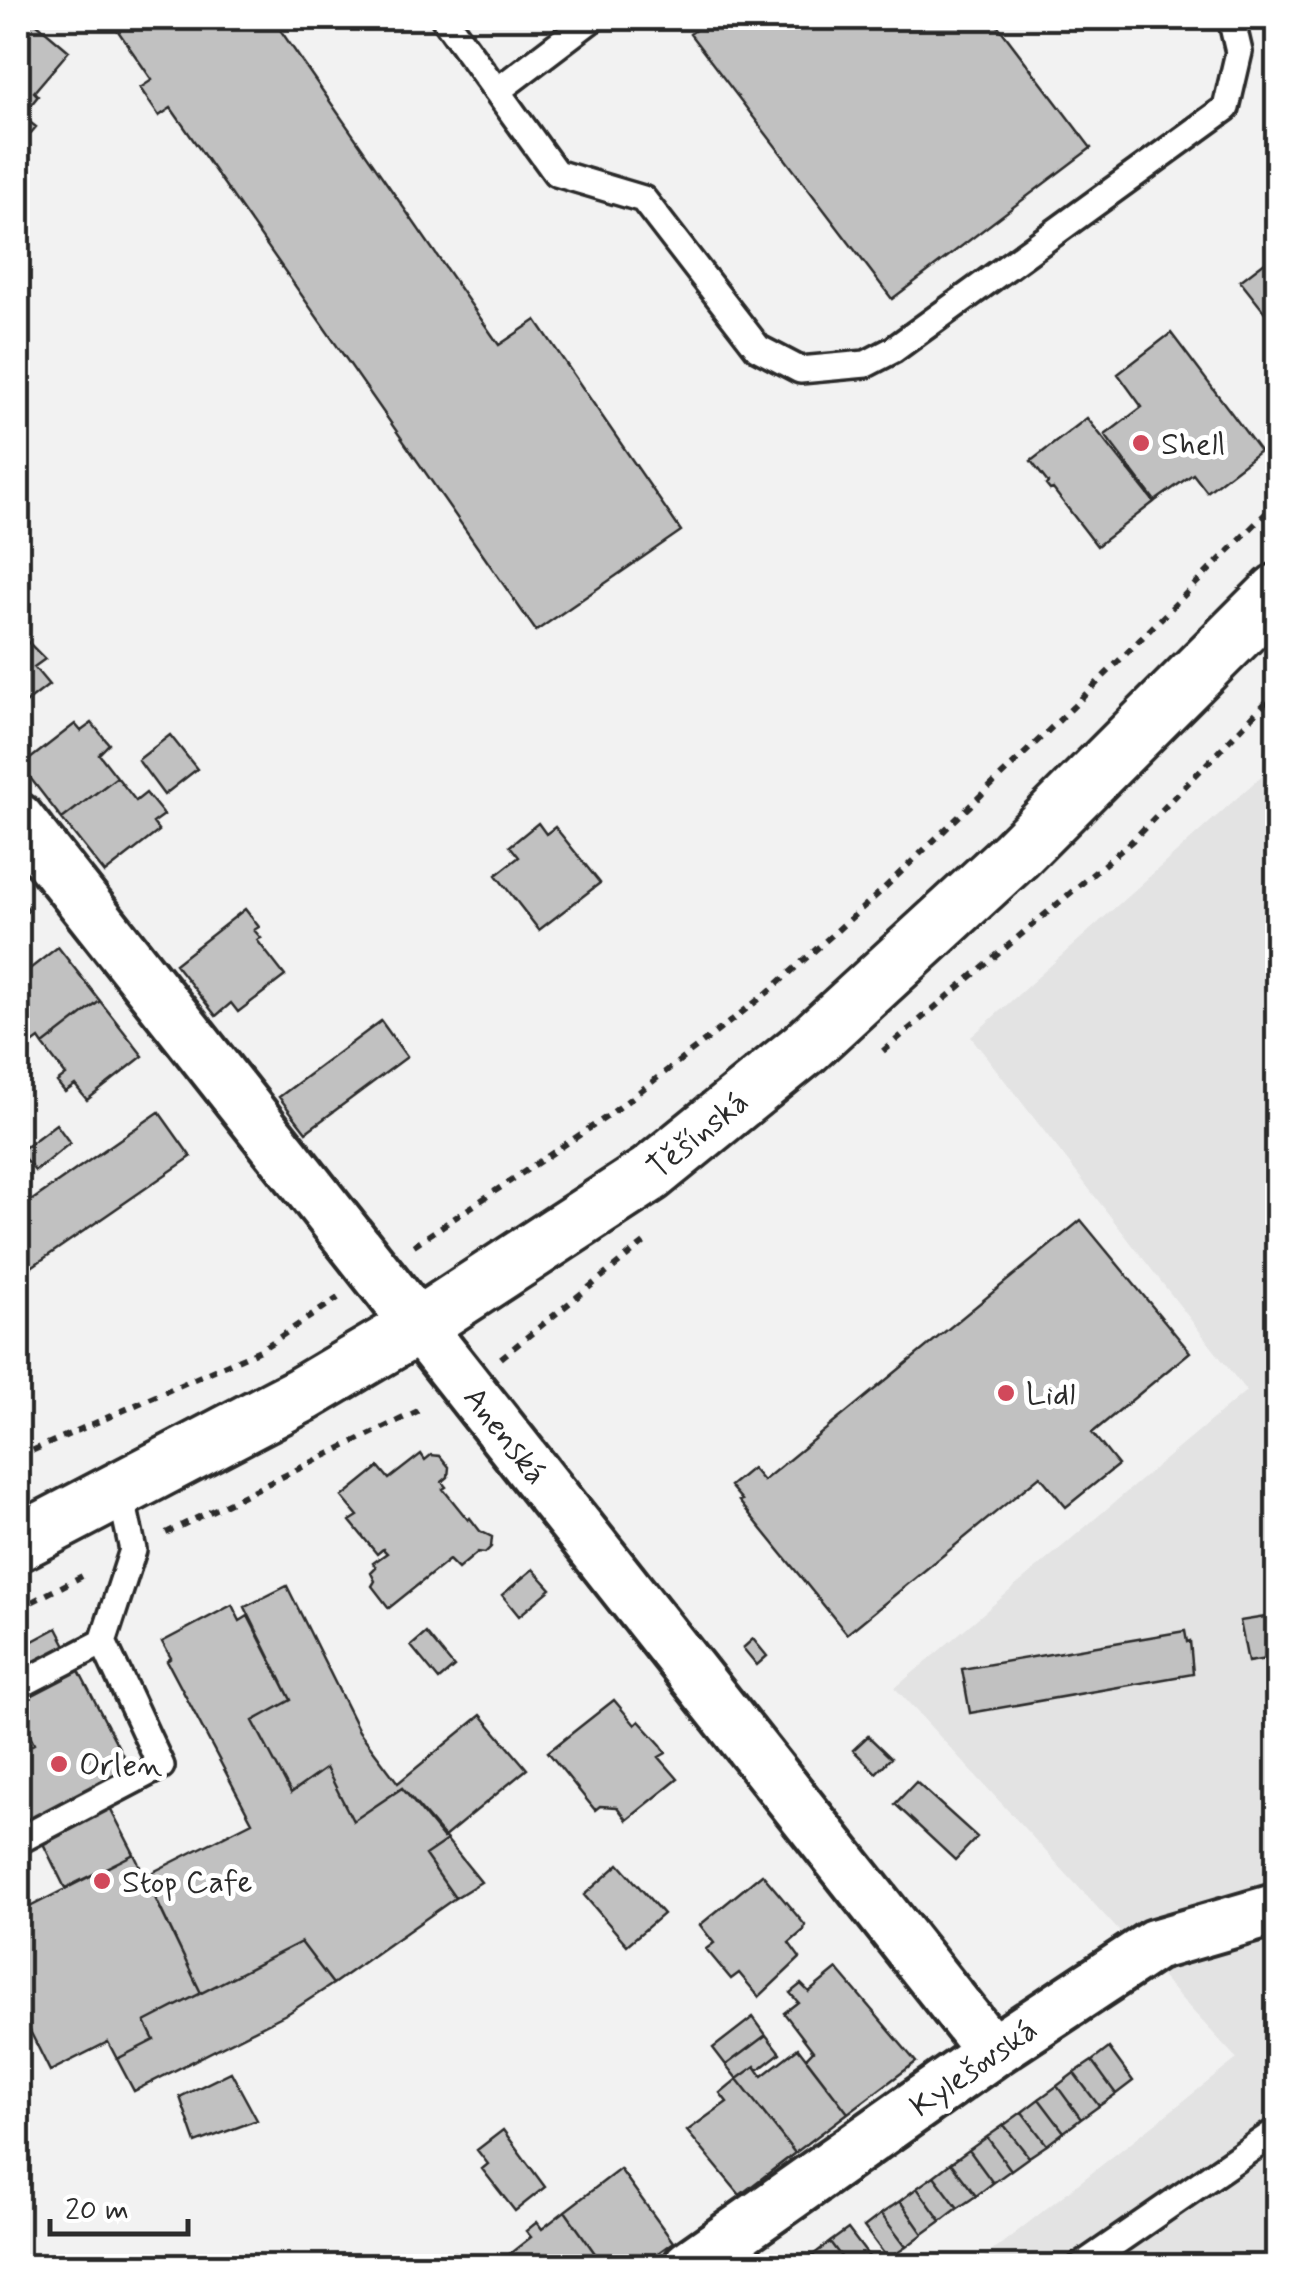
<svg xmlns="http://www.w3.org/2000/svg" width="1295" height="2284" font-family="Mynerve,sans-serif">
  <style>
    .built { fill: #e3e3e3 }
    .building { fill: #c1c1c1; stroke: #2b2b2b; stroke-width: 2.5 }
    .lines { fill: none; stroke-linecap: round; stroke-linejoin: round }
    .lane-casing { stroke: #2b2b2b; stroke-width: 32 }
    .street-casing { stroke: #2b2b2b; stroke-width: 58 }
    .secondary-casing { stroke: #2b2b2b; stroke-width: 62 }
    .path { stroke: #2b2b2b; stroke-width: 6; stroke-dasharray: 8 8; stroke-linecap: butt }
    .lane { stroke: #fff; stroke-width: 25 }
    .street { stroke: #fff; stroke-width: 50 }
    .secondary { stroke: #fff; stroke-width: 55 }
    .poi-dot { fill: #d1495b; stroke: #fff; stroke-width: 4 }
    .labels { text-anchor: middle; stroke-width: 10; stroke-linejoin: round; paint-order: stroke }
    .poi-label { font-size: 32px; fill: #2b2b2b; stroke: #fff; text-anchor: start }
    .street-label { font-size: 32px; fill: #2b2b2b; stroke: #fff }
  </style>
  <rect width="100%" height="100%" fill="#f2f2f2"/>
  <filter id="ink" filterUnits="userSpaceOnUse"><feTurbulence type="fractalNoise" baseFrequency=".01" numOctaves="2"/><feDisplacementMap in="SourceGraphic" scale="20" xChannelSelector="R" yChannelSelector="G"/><feConvolveMatrix kernelMatrix="1 2 1 2 8 2 1 2 1" color-interpolation-filters="sRGB"/></filter>
  <g filter="url(#ink)">
    <!-- built -->
    <path class="built" d="M1277,762V2266H973L1237,2059L895,1688L1246,1391L971,1037Z"/>
    <!-- building -->
    <path class="building" d="M18,18H30L69,51L34,92L38,96L22,116L36,127L18,148Z
      M109,18H272L499,345L536,320L681,531L536,631L171,108L159,116L140,88L152,80Z
      M711,18H992L1091,148L892,299L690,34Z
      M1278,252V329L1240,281Z
      M1171,333L1260,451L1207,492L1193,474L1155,501L1105,435L1142,407L1118,374Z
      M1087,418L1154,502L1097,546L1053,489L1050,490L1046,485L1048,483L1031,461Z
      M28,642L45,659L34,667L49,685L18,709V645L20,649Z
      M92,723L109,744L99,754L117,777L62,819L21,766L75,724L81,731Z
      M170,735L197,769L164,795L138,760Z
      M117,777L136,801L146,793L164,815L153,823L159,831L105,873L62,819Z
      M538,823L546,834L555,827L600,883L539,930L496,875L519,857L510,846Z
      M18,895L29,910L18,919Z
      M245,909L259,927L254,930L261,938L257,940L285,976L238,1012L231,1003L216,1016L175,964Z
      M58,947L100,1001L43,1045L39,1039L31,1045L18,1028L24,1021L18,1012V978Z
      M100,1001L143,1056L87,1100L75,1085L65,1092L57,1082L66,1075L43,1045Z
      M381,1021L407,1057L306,1132L279,1097Z
      M159,1112L191,1157L30,1268L18,1250V1210Z
      M56,1124L70,1143L35,1171L19,1152Z
      M1081,1220L1190,1352L1092,1433L1118,1465L1066,1507L1040,1476L847,1634L739,1501L742,1500L730,1486L752,1468L763,1481Z
      M421,1454L425,1460L431,1455L440,1456L449,1467L448,1477L442,1482L446,1487L443,1489L468,1520L470,1518L480,1531L492,1537L491,1547L485,1553L478,1552L458,1569L449,1560L389,1608L372,1586L375,1581L371,1573L376,1568L373,1563L387,1553L383,1549L377,1554L350,1521L358,1516L342,1497L379,1467L389,1479Z
      M533,1569L551,1589L519,1616L502,1595Z
      M287,1586L359,1731L398,1783L481,1715L527,1769L443,1838L402,1788L353,1821L326,1768L291,1793L253,1721L291,1700L245,1607Z
      M232,1605L240,1621L248,1616L291,1700L253,1721L291,1793L326,1768L353,1821L402,1788L447,1840L425,1855L455,1898L333,1984L301,1942L201,1993L145,1876L252,1822L167,1661L171,1658L162,1642Z
      M1278,1615V1657L1248,1662L1240,1621Z
      M57,1628L133,1775L18,1835V1753L34,1744L18,1712V1649Z
      M1185,1631L1187,1642L1190,1641L1193,1674L970,1713L962,1669Z
      M426,1633L454,1667L439,1680L411,1646Z
      M753,1639L767,1656L757,1665L743,1648Z
      M614,1700L635,1725L639,1721L661,1745L666,1753L659,1757L678,1779L627,1820L617,1807L600,1806L595,1810L548,1752Z
      M868,1736L891,1758L876,1773L853,1750Z
      M916,1782L977,1837L955,1860L895,1804Z
      M102,1792L134,1854L65,1888L34,1825Z
      M447,1840L481,1882L455,1898L425,1855Z
      M134,1854L201,1993L145,2022L154,2040L117,2059L108,2042L50,2071L18,2007V1940L24,1937L18,1922V1913Z
      M619,1864L663,1914L627,1945L584,1895Z
      M762,1874L805,1925L804,1930L789,1943L800,1958L759,1997L739,1973L731,1979L706,1949L714,1943L700,1925Z
      M301,1942L333,1984L290,2012L134,2091L117,2059L154,2040L145,2022Z
      M837,1969L916,2062L848,2113L806,2058L813,2051L784,2013L798,2002L790,1993L801,1984L809,1992Z
      M753,2017L766,2035L726,2065L713,2048Z
      M766,2035L780,2053L758,2070L755,2066L737,2079L726,2065Z
      M798,2048L848,2113L795,2153L737,2079L755,2066L762,2076Z
      M1109,2048L1133,2081L1116,2094L1092,2061Z
      M1092,2061L1116,2094L1099,2106L1074,2073Z
      M231,2072L257,2120L196,2143L180,2097Z
      M1074,2073L1099,2106L1081,2119L1057,2086Z
      M737,2079L795,2153L740,2195L687,2131L727,2102L720,2093Z
      M1057,2086L1081,2119L1064,2132L1039,2099Z
      M1039,2099L1064,2132L1047,2145L1022,2112Z
      M1022,2112L1047,2145L1029,2157L1004,2125Z
      M1004,2125L1029,2157L1011,2170L987,2137Z
      M503,2130L545,2187L515,2211L482,2169L488,2164L477,2150Z
      M987,2137L1011,2170L993,2183L969,2150Z
      M969,2150L993,2183L976,2196L951,2163Z
      M951,2163L976,2196L958,2208L934,2176Z
      M620,2169L673,2242L640,2266H604L565,2211Z
      M934,2176L958,2208L941,2221L917,2188Z
      M917,2188L941,2221L923,2234L900,2201Z
      M900,2201L923,2234L906,2247L881,2214Z
      M565,2211L604,2266H507L503,2259L531,2237L526,2231L537,2222L542,2229Z
      M881,2214L906,2247L888,2259L864,2227Z
      M848,2229L873,2262L867,2266H848L830,2242Z
      M830,2242L848,2266H822L813,2255Z
      M455,2253L456,2265L472,2262L475,2266H438L436,2256Z
      M813,2255L822,2266H797Z"/>
    <g class="lines">
      <defs>
        <path id="lane" d="M444,18L556,173L643,199L758,348L800,370L866,364L893,350L1226,108L1239,52L1231,18
          M497,91L593,18
          M18,1686L103,1642
          M18,1841L161,1766L103,1642L133,1550L120,1490
          M1081,2266L1278,2130"/>
        <path id="street" d="M18,819L992,2052
          M689,2266L992,2052L1154,1945L1278,1909"/>
        <path id="secondary" d="M18,1543L303,1394L416,1327L650,1174L805,1048L1015,855L1278,592"/>
      </defs>
      <!-- lane casing -->
      <use href="#lane" class="lane-casing"/>
      <!-- street casing -->
      <use href="#street" class="street-casing"/>
      <!-- secondary casing -->
      <use href="#secondary" class="secondary-casing"/>
      <!-- path -->
      <path class="path" d="M883,1051L1132,841L1278,690
        M414,1245L608,1116L767,993L878,894L1073,707L1278,501
        M501,1358L644,1243
        M18,1457L262,1349L338,1298
        M166,1533L424,1408
        M18,1609L88,1573"/>
      <!-- lane -->
      <use href="#lane" class="lane"/>
      <!-- street -->
      <use href="#street" class="street"/>
      <!-- secondary -->
      <use href="#secondary" class="secondary"/>
    </g>
  </g>
  <!-- markers -->
  <g class="poi-dot">
    <circle cx="1141" cy="443" r="10"/>
    <circle cx="1006" cy="1393" r="10"/>
    <circle cx="59" cy="1764" r="10"/>
    <circle cx="102" cy="1881" r="10"/>
  </g>
  <g class="labels">
    <!-- poi labels -->
    <g class="poi-label">
      <text x="1161" y="454">Shell</text>
      <text x="1026" y="1404">Lidl</text>
      <text x="79" y="1775">Orlen</text>
      <text x="122" y="1892">Stop Cafe</text>
    </g>
    <!-- street labels -->
    <g class="street-label">
      <text transform="translate(697 1134) rotate(-39)" y="11">Těšínská</text>
      <text transform="translate(506 1435) rotate(52)" y="11">Anenská</text>
      <text transform="translate(973 2067) rotate(-35)" y="11">Kylešovská</text>
    </g>
  </g>
  <!-- margin -->
  <rect width="1295" height="2284" fill="none" stroke="#fff" stroke-width="60"/>
  <rect x="30" y="30" width="1235" height="2224" fill="none" stroke="#2b2b2b" stroke-width="4" filter="url(#ink)"/>
  <!-- scale -->
  <path d="M50 2219v15h138v-15" fill="none" stroke="#2b2b2b" stroke-width="5"/>
  <text x="65" y="2219" font-size="30" fill="#2b2b2b" stroke="#ffffff" stroke-width="8" paint-order="stroke">20 m</text>
</svg>
